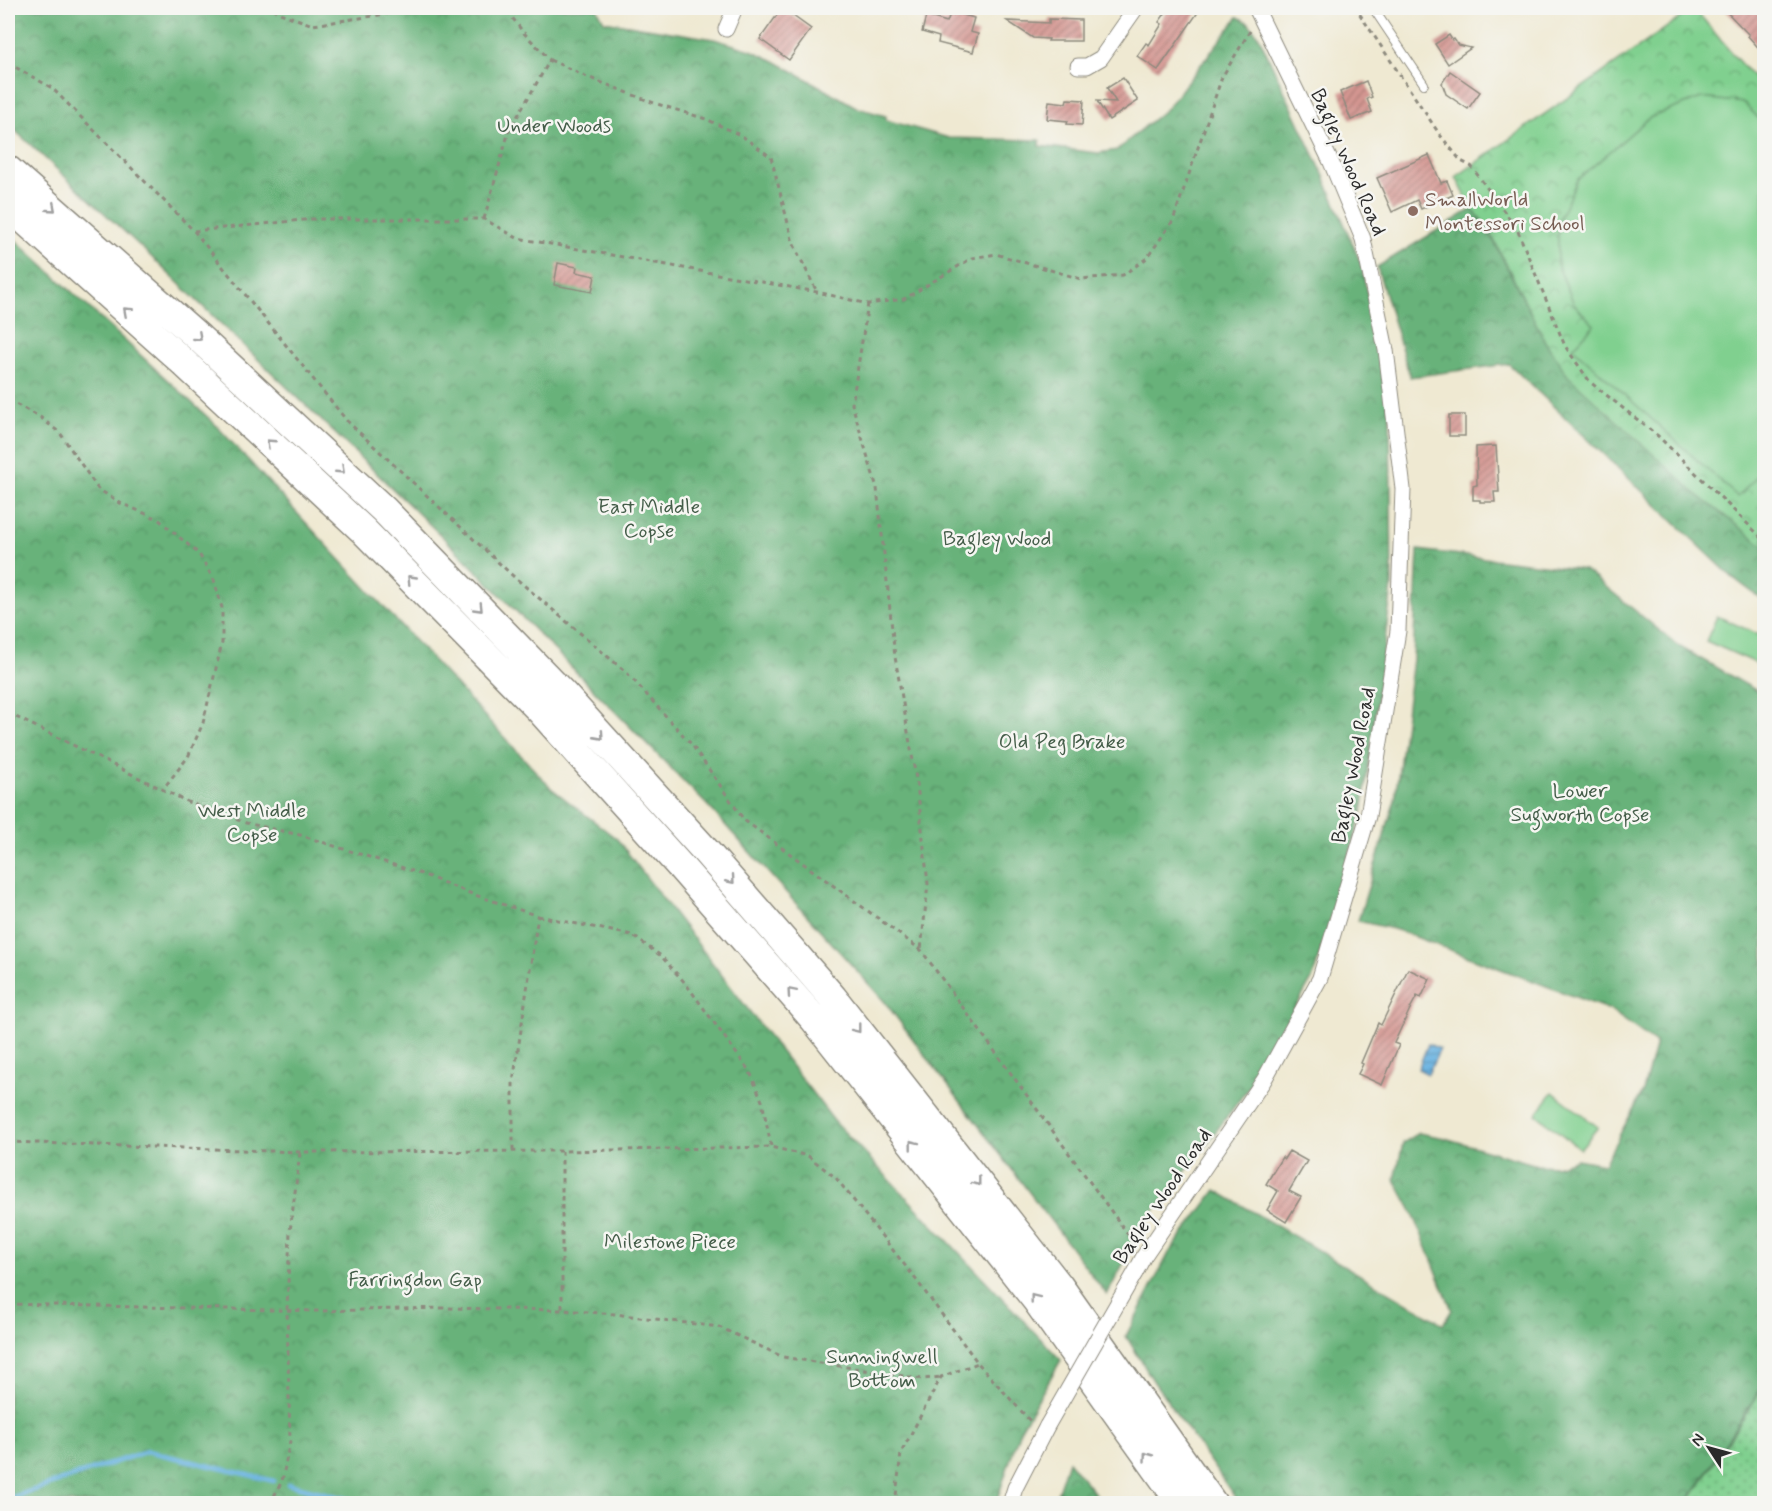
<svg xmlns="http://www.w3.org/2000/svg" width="1772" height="1511" font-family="Mynerve,sans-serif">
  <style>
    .grass { fill: url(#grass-dots); stroke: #567e5d; stroke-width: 1.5 }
    .forest { fill: url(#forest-crowns); stroke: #4a6e52; stroke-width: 1.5 }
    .park { fill: url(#park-crowns); stroke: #567e5d; stroke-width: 1.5 }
    .pitch { fill: #80d08f; stroke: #567e5d; stroke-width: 1.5 }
    .water { fill: url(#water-rules); stroke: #4a6f86; stroke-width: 1.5 }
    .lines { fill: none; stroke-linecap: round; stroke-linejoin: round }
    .stream { stroke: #69b3e2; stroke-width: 4.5 }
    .building { fill: url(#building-hatch) }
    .lane-casing { stroke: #8d8a7e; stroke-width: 10 }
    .street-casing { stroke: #8d8a7e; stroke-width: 17 }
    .highway-casing { stroke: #8d8a7e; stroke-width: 31 }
    .path { stroke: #8d8a7e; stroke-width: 3; stroke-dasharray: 4.5 4.5; stroke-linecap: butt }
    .lane { stroke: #fff; stroke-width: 8 }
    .street { stroke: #fff; stroke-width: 15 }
    .highway { stroke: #fff; stroke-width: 28 }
    .street-bridge-casing { stroke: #8d8a7e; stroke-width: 17; stroke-linecap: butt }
    .street-bridge { stroke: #fff; stroke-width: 15 }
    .oneway { stroke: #a0a0a0 }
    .education-dot { fill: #8d6e63; stroke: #f6f6f2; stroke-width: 2 }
    .labels { text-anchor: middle; stroke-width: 5; stroke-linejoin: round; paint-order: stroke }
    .park-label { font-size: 21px; fill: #445d49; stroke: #f6f6f2 }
    .street-label { font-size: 21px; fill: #2b2b2b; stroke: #f6f6f2 }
    .education-label { font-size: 21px; fill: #785e54; stroke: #f6f6f2; text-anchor: start }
  </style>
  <defs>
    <pattern id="grass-dots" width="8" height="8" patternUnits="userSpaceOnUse" patternTransform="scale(1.5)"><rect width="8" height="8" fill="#80d08f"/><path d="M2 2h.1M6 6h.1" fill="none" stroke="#69a975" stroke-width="1.8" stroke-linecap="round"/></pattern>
    <pattern id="forest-crowns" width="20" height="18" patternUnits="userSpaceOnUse" patternTransform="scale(1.5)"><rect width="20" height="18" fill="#68b27a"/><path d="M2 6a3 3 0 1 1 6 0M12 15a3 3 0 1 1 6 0" fill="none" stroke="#569164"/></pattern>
    <pattern id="park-crowns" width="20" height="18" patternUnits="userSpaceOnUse" patternTransform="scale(1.5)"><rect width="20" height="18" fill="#80d08f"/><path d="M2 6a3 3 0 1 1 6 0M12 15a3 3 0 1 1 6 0" fill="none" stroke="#69a975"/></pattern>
    <pattern id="water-rules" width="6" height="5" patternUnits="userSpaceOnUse" patternTransform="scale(1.5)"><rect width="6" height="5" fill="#69b3e2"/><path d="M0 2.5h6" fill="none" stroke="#5792b7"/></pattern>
    <pattern id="building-hatch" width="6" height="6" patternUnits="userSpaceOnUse" patternTransform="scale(1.5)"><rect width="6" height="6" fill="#d49691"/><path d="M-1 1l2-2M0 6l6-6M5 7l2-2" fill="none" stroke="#ac7b77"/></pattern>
  </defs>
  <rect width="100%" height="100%" fill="#f6f6f2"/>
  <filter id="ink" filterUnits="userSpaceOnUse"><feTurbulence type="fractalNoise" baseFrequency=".0167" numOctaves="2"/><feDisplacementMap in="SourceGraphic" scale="12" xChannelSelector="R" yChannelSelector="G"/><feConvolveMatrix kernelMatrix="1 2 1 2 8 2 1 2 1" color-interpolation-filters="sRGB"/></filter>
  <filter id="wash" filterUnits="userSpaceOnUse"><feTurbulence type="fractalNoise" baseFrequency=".008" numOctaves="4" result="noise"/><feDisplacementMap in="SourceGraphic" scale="24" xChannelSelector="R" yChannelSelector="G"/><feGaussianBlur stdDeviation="1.35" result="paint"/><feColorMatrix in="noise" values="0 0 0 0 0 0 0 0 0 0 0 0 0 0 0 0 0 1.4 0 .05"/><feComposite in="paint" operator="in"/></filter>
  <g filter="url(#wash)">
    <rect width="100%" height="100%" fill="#efe9d2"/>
    <!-- grass -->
    <path class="grass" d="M1764,1386V1503H1688Z"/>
    <!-- forest -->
    <path class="forest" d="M8,8H597L604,21L714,39L751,50L775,61L858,108L886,116V120L949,138L1040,140L1039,146L1098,153L1117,150L1168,107L1238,17L1248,22L1259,37L1323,174L1362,266L1390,417L1392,587L1362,813L1313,977L1257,1076L1197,1157L1145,1222L1107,1295L884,1001L709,807L451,545L142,248L8,124Z
      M1472,209L1486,226L1546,343L1695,493L1764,546V601L1732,577L1509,364L1410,377L1377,267Z
      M8,233L213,422L551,788L617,839L834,1121L1061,1360L1020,1430L996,1503H8Z
      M1418,550L1585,570L1680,647L1764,695V1384L1687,1503H1239L1154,1382L1126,1336L1169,1253L1216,1190L1443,1324L1452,1310L1413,1213L1395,1180L1403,1143L1419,1133L1445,1138L1537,1165L1556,1166L1577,1159L1604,1164L1643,1091L1656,1043L1610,1010L1397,930L1358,921L1395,800L1413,659Z
      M1068,1461L1103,1503H1054Z"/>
    <!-- park -->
    <path class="park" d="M1694,8L1734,56L1764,89V546L1695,493L1568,376L1546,343L1487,226L1472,209L1456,177Z"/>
    <!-- pitch -->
    <path class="pitch" d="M1701,98L1744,103L1764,124V468L1738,497L1573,348L1594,325L1574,304L1558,266V222L1577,180L1649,118Z
      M1717,616L1764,637V650L1758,664L1706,641Z
      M1553,1092L1598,1127L1580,1149L1536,1114Z"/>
    <!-- water -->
    <path class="water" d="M1428,1044L1440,1049L1428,1074L1418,1069Z"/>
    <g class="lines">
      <!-- stream -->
      <path class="stream" d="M288,1484L368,1504
        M8,1499L147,1451L274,1481"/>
    </g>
    <g id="blocks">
      <!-- building -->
      <path class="building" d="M782,8L811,29L789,60L760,39Z
        M1169,8H1201L1158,70L1137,56L1146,43L1149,45L1162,24L1159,22Z
        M1723,8H1764V54L1748,36L1749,35Z
        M953,12L974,18L970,32L978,34L973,52L938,43L939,37L922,32L926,16L947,22L950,14L953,15Z
        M1049,19L1081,20V41H1048L1049,39L1033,38L1007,21L1049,23Z
        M1449,35L1452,40L1454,39L1458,45L1471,48L1448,64L1435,44Z
        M1450,71L1480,92L1468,109L1446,94L1442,83Z
        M1123,78L1138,101L1109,120L1097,101L1116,102L1107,88Z
        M1366,81L1372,97L1367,99L1372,112L1351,120L1340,92Z
        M1067,99L1084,100L1082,125L1067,124L1068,121L1047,119L1049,101L1066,103Z
        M1429,155L1441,183L1447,181L1453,195L1421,209L1417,200L1392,212L1377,178Z
        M558,263L577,267L576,272L595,276L592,292L554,285Z
        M1449,415H1465V436H1449Z
        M1496,446L1499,492H1494L1495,502H1480V500H1473V486L1477,485L1476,447Z
        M1408,969L1430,979L1421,998L1417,996L1411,1007L1394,1043L1399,1045L1382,1085L1358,1074L1363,1064L1361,1063L1378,1023L1381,1025Z
        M1289,1151L1307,1161L1289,1191L1301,1197L1286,1222L1267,1210L1278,1191L1266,1184L1282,1157L1284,1159Z"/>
    </g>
  </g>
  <g filter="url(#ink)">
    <use href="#blocks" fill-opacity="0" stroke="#8d8a7e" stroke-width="1.5"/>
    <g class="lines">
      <defs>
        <path id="lane" d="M1373,8L1424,84"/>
        <path id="street" d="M726,29L735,8
          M1078,66H1087L1101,58L1136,8
          M1135,1273L1144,1256L1264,1080L1320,978L1368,816L1398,631L1403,489L1386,350L1363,239L1331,162L1256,8
          M1010,1504L1015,1488L1047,1426"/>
        <path id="highway" d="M8,170L199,338L384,510L561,692L702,847L833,998L1059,1286L1213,1504
          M8,205L181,360L364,531L540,710L680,866L814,1019L1037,1301L1182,1504"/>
      </defs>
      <!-- lane casing -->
      <use href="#lane" class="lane-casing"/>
      <!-- street casing -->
      <use href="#street" class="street-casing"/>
      <!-- highway casing -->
      <use href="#highway" class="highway-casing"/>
      <!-- path -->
      <path class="path" d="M273,8L277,12L313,25L400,12L418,8
        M1353,8L1359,13L1440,135L1461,161L1471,166L1517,229L1565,346L1590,382L1658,436L1764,540
        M550,60L585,76L654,103L706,119L742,136L771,157L793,243L817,292
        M8,63L52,88L194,231L347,421L513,576L627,673L692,745L744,820L921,950L1135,1244
        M484,219L509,131L550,60L523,32L505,8
        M194,231L313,219H484L517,238L817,292L868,304L904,299L972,258L996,254L1081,279L1123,275L1147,258L1173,221L1222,77L1250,31
        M868,304L852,404L877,488L895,657L917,784L928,884L921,950
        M8,400L40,417L60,433L98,489L120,503L158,519L199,554L214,580L222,608V643L203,723L188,757L163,789
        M8,713L188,802L246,823L300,835L419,873L472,894L538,916L513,1083V1150
        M538,916L632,935L661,956L686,984L750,1072L762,1101L771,1146
        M8,1142L300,1152L562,1151L771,1147L808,1156L836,1178L911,1273L978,1363L1031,1422
        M562,1151V1310
        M8,1304L318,1311L443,1308L562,1310L615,1314L719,1327L783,1357L922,1379L941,1377
        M270,1504L282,1481L290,1441L287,1310L290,1231L300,1153
        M895,1504L901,1453L941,1377L978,1363"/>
      <!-- lane -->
      <use href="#lane" class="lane"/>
      <!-- street -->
      <use href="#street" class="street"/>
      <!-- highway -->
      <use href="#highway" class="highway"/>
      <defs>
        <path id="street-bridge" d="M1047,1426L1135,1273"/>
      </defs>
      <!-- street-bridge casing -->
      <use href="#street-bridge" class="street-bridge-casing"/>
      <!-- street-bridge -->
      <use href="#street-bridge" class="street-bridge"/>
    </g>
    <!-- one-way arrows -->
    <defs><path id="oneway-chevron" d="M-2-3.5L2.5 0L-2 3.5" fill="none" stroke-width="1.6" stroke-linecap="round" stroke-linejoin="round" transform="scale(1.5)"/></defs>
    <g class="oneway">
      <use href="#oneway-chevron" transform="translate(52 208) rotate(41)"/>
      <use href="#oneway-chevron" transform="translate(127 311) rotate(-138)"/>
      <use href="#oneway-chevron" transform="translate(198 337) rotate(42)"/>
      <use href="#oneway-chevron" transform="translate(270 443) rotate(-137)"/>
      <use href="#oneway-chevron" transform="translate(341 470) rotate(43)"/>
      <use href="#oneway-chevron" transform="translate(411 579) rotate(-134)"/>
      <use href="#oneway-chevron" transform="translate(479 608) rotate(46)"/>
      <use href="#oneway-chevron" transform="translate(600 736) rotate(48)"/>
      <use href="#oneway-chevron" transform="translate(731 880) rotate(49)"/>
      <use href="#oneway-chevron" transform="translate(791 992) rotate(-131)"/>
      <use href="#oneway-chevron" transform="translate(857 1029) rotate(52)"/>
      <use href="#oneway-chevron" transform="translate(913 1144) rotate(-128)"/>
      <use href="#oneway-chevron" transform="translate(977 1182) rotate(52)"/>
      <use href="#oneway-chevron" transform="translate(1034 1298) rotate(-128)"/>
      <use href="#oneway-chevron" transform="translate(1147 1456) rotate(-126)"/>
    </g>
  </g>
  <!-- markers -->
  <circle class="education-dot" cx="1413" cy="211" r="6"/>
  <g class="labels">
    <!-- park labels -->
    <g class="park-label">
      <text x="554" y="132">Under Woods</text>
      <text x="649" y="513">East Middle<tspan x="649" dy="24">Copse</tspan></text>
      <text x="997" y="545">Bagley Wood</text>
      <text x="1062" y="748">Old Peg Brake</text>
      <text x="1580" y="797">Lower<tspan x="1580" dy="24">Sugworth Copse</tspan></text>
      <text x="252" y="817">West Middle<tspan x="252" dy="24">Copse</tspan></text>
      <text x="670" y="1248">Milestone Piece</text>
      <text x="415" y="1286">Farringdon Gap</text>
      <text x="882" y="1363">Sunningwell<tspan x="882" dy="24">Bottom</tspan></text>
    </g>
    <!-- street labels -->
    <g class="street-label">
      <text transform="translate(1349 162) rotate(66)" y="7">Bagley Wood Road</text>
      <text transform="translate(1353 765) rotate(-79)" y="7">Bagley Wood Road</text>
      <text transform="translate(1162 1196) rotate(-56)" y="7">Bagley Wood Road</text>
    </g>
    <!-- education labels -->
    <g class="education-label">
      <text x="1425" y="206">SmallWorld<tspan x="1425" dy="24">Montessori School</tspan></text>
    </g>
  </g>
  <!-- margin -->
  <rect width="1772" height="1511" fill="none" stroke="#f6f6f2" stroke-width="30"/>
  <!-- north arrow -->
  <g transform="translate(1709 1448) rotate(306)" stroke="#f6f6f2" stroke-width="4.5" paint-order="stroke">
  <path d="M0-4.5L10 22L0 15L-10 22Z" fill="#2b2b2b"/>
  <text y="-9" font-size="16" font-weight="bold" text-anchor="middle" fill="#2b2b2b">N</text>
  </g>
</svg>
